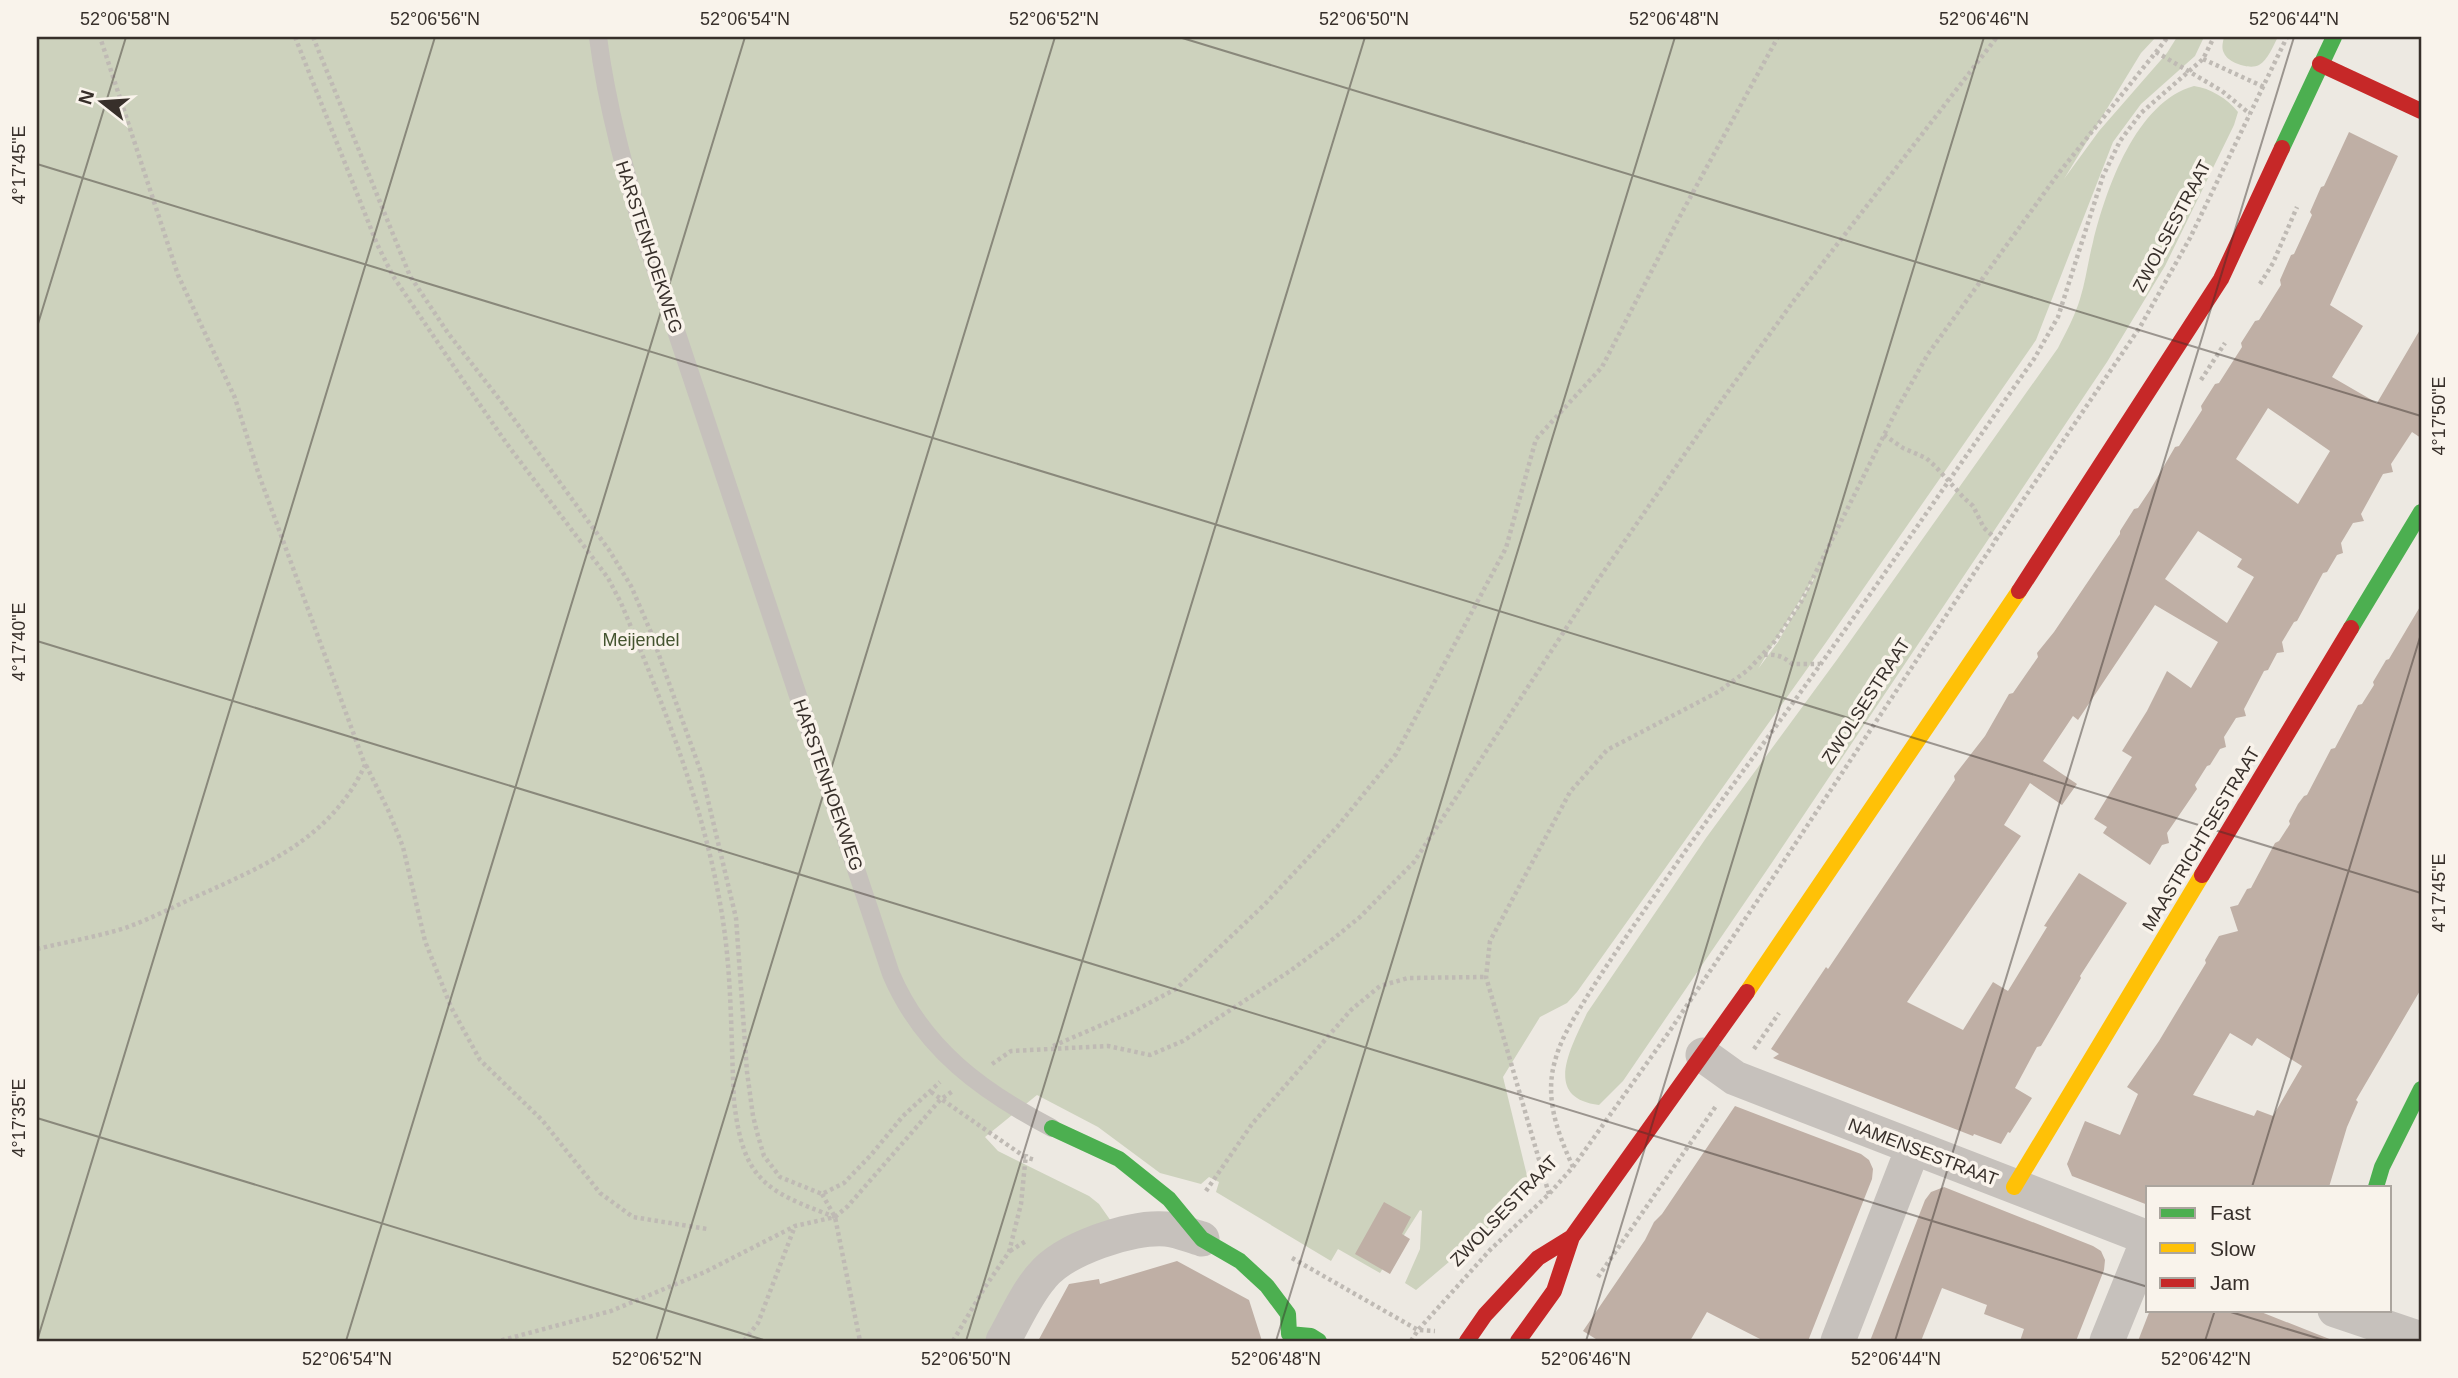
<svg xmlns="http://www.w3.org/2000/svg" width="2458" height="1378" font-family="Arial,sans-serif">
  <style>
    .green { fill: #cdd2bd; fill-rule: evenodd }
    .building { fill: #bfafa5; fill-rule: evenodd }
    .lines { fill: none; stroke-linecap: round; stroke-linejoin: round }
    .path { stroke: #bfbab4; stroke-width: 4.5; stroke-dasharray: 3.5 3.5; stroke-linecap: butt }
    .lane { stroke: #c6c1bc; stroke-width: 18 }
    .street { stroke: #c6c1bc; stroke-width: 35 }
    .fast { stroke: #4caf50; stroke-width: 16 }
    .slow { stroke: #ffc107; stroke-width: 16 }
    .jam { stroke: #c62828; stroke-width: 16 }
    .ticks { fill: none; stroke: #372f2a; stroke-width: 2; stroke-opacity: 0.45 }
    .labels { text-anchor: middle; stroke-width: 7; stroke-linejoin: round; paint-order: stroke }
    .street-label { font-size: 18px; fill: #372f2a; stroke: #f9f3eb }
    .park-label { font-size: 18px; fill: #44542f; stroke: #f9f3eb }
    .neatline { fill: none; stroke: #372f2a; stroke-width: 2.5 }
    .ticks-label { font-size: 18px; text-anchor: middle; fill: #372f2a }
  </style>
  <rect width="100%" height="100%" fill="#ede9e2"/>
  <!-- green -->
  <path class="green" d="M37,37H2156L2141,53L2064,179L2099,131L2167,53L2177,37H2204L2195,56L2141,104L2113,142L2036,340L1827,641L1577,992L1567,1003L1540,1017L1503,1077L1531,1192L1416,1290L1405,1283L1420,1249L1422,1211L1420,1210L1380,1273L1338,1249L1331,1261L1216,1192L1219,1182L1209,1177L1201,1184L1160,1173L1098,1127L1037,1095L985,1137L998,1151L1089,1196L1099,1204L1113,1224L988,1341H37ZM1815,577L1778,642L1758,669L1814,577Z
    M2224,37H2278C2273,46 2268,60 2259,65C2250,70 2228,63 2224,53C2221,48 2223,42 2224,37Z
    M2194,86C2210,88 2228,99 2238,112L2234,125L2165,266L2107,362L1771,864L1623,1081L1599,1105C1541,1098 1572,1046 1587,1013L1706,838L1836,661L2058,348C2066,332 2075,316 2080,299C2086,280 2088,261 2093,242C2106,189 2136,102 2194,86Z"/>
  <!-- building -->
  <path class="building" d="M2349,132L2398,156L2330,305L2363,326L2332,377L2377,403L2421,328V438L2412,432L2391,464L2393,472L2383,474L2361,514L2364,521L2353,523L2341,543L2343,553L2337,555L2327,572L2323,573L2297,621L2294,622L2282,642L2284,652L2277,653L2268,670L2264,671L2244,709L2246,716L2236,718L2224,737L2226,747L2220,749L2210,765L2207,766L2195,785L2197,789L2167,833L2169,843L2162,845L2150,865L2103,833L2107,827L2094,819L2132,757L2122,751L2147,711L2167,671L2191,688L2218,642L2155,605L2078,720L2073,716L2043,761L2077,784L2062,805L2030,783L2004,825L2021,836L1907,1002L1963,1030L1993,982L2008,991L2047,927L2044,926L2079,873L2127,903L2080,976L2081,978L2041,1046L2037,1047L2015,1088L2032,1098L2010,1133L2008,1132L2001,1144L1974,1134L1973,1136L1773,1058L1779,1054L1771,1049L1826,967L1828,969L1943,798L1955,780L1954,776L1985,736L2009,694L2013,693L2038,657L2037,653L2054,632L2120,534V531L2134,509L2138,508L2150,490L2175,447L2179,446L2202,410L2201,406L2215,384L2219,383L2242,347L2241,343L2255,321L2259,320L2281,285L2280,280L2291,255L2294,254L2312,215L2310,212L2321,187L2324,186ZM2268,408L2330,451L2298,504L2236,459ZM2198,531L2242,559L2237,567L2254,577L2227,623L2165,579Z
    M2421,605V989L2356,1100L2358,1102L2347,1127L2329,1187H2148V1205L2072,1176L2067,1164L2085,1121L2120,1135L2138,1094L2127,1087L2159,1041L2206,963L2205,960L2219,936L2238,931L2230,907L2238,905L2247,889L2251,888L2275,843L2279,841L2290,824L2289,821L2298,804L2304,796L2307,795L2331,749L2335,748L2358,705L2362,704L2374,685L2373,682L2386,660L2389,659ZM2230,1033L2252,1046L2257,1038L2302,1066L2273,1116L2257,1110L2254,1116L2193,1095Z
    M1735,1106L1861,1154L1869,1160L1873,1169L1872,1179L1808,1341H1764L1707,1312L1690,1341H1599L1583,1331L1645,1240L1654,1222L1662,1214Z
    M1944,1187L2093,1246L2101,1251L2105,1260L2104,1270L2076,1341H2020L2024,1329L1984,1314L1987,1305L1942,1288L1921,1341H1870L1925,1200L1931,1192Z
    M1384,1202L1411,1217L1402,1234L1410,1239L1390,1274L1355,1254Z
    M1177,1261L1249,1300L1262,1341H1038L1069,1284L1099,1279L1100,1284Z
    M2150,1310H2256L2332,1340L2138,1341Z"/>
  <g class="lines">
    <!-- path -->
    <path class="path" d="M295,37L377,244L393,276L469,389L507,444L608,578L621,603C664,706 706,810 723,921C732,980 731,1042 734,1101C743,1179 764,1191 835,1217L795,1226L705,1272L611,1311L499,1341
      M313,37L410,276L448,333L500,400L609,550L631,586L650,630L702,775L736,918L747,1072L753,1116L758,1136L764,1156L780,1177L822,1194L844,1183L871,1155L903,1116L940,1082
      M2156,52L2222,91L2250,114
      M2203,59L2264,87
      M2260,284L2273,263L2297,207
      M2201,380L2225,343
      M1884,435L1903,448L1926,458L1935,466L1964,498L1973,506L1984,528L1996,539
      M1764,655C1776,654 1783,656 1792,664H1820
      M366,765L389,812L403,847L425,941L451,1007L480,1060L542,1120L600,1193L633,1217L707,1229
      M37,949C66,942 96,937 125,928C148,920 171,908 193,898C264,866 331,839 365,765L259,475L235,398L178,275L100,37
      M1053,1046L1134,1011L1176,989L1265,904L1337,827L1396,754L1506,548L1536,439L1602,367L1680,216L1778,37
      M1754,1049L1779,1013
      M992,1064L1011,1051L1108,1046L1150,1055L1183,1041L1290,971L1333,939L1360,917L1414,862L1593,587L1722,400L1795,299L1997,37
      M931,1092L1025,1157L1035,1160
      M1573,1167C1558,1134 1544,1098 1555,1061C1561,1037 1576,1015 1588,995C1616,950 1647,907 1677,863C1720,801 1766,741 1810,679C1886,573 1959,465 2034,359L2058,317L2103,176L2120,141L2141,113L2203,59L2214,37
      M1206,1191L1252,1124L1351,1010L1380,986L1408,978L1486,977
      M822,1194L835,1217L860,1341
      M1549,1194L1486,977L1490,941L1570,792L1607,750L1718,692L1748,670L1775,641L1801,602L1898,407L1928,354L2058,174L2168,37
      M835,1217L848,1206L940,1100L953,1091
      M1010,1251L1026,1241
      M1292,1258L1418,1330L1435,1331
      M1598,1277L1716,1106
      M744,1341L758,1323L795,1226
      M953,1341L985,1287L1009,1252L1021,1204L1026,1154
      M1411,1341L1418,1330L1490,1250L1549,1194L1573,1167L1669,1032L1770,882L1996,540L2140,327L2190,238L2287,37"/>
    <!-- lane -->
    <path class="lane" d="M598,37C607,108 626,175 647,244L891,974C923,1049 983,1092 1052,1128"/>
    <!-- street -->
    <path class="street" d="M1703,1055L1735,1078L2148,1238
      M2335,1310L2421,1339
      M1003,1341C1015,1320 1026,1294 1042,1276C1064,1249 1131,1226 1166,1229C1178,1230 1191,1236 1202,1239
      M1838,1341L1913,1148
      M2107,1341L2148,1240"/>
    <!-- fast -->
    <path class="fast" d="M2282,148L2334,37
      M2351,628L2421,512
      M1052,1128L1119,1159L1169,1199L1202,1239L1240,1261L1267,1286L1288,1314L1289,1334L1311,1336L1319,1341
      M2376,1187L2382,1167L2421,1089"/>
    <!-- slow -->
    <path class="slow" d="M1747,992L2019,591
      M2014,1187L2202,875"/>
    <!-- jam -->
    <path class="jam" d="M2320,64L2421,111
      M2019,591L2221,279L2282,148
      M2202,875L2351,628
      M1467,1341L1485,1315L1538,1258L1572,1237
      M1518,1341L1554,1291L1572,1237L1747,992"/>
  </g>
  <!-- ticks -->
  <path class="ticks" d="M1179,37L2421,416M37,164L2421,893M37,327L126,37M37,641L2148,1287M37,1118L767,1341M2252,1187L2421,634M2224,1310L2327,1341M37,1341L435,37M346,1341L745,37M656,1341L1055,37M966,1341L1365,37M1276,1341L1675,37M1586,1341L1984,37M1895,1341L2294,37M2205,1341L2215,1310"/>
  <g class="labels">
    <!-- street labels -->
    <g class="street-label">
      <text transform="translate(2172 226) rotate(-62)" y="6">ZWOLSESTRAAT</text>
      <text transform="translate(649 247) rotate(72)" y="6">HARSTENHOEKWEG</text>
      <text transform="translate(1866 701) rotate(-57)" y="6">ZWOLSESTRAAT</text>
      <text transform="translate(828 785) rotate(71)" y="6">HARSTENHOEKWEG</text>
      <text transform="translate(2201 839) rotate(-59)" y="6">MAASTRICHTSESTRAAT</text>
      <text transform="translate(1923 1152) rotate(21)" y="6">NAMENSESTRAAT</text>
      <text transform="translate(1504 1211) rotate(-46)" y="6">ZWOLSESTRAAT</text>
    </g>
    <!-- park labels -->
    <g class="park-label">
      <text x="641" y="646">Meijendel</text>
    </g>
  </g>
  <!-- border -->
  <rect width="2458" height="1378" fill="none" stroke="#f9f3eb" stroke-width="77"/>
  <!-- legend -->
  <rect x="2146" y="1186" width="245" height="126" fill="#f9f3eb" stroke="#aba59e" stroke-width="2"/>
  <rect x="2160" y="1208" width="35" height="10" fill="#4caf50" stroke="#aba59e" stroke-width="2"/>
  <text x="2210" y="1220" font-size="21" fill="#372f2a">Fast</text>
  <rect x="2160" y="1243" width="35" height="10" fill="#ffc107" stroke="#aba59e" stroke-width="2"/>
  <text x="2210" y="1256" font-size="21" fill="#372f2a">Slow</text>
  <rect x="2160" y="1278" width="35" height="10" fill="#c62828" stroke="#aba59e" stroke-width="2"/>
  <text x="2210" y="1290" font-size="21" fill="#372f2a">Jam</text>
  <!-- north arrow -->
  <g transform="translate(102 102) rotate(287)" stroke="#f9f3eb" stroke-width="5" paint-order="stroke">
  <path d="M0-5L12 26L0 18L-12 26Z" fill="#372f2a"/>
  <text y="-10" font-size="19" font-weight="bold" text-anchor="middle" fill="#372f2a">N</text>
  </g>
  <rect x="38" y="38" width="2382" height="1302" class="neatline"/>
  <g class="ticks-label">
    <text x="125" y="25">52°06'58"N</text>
    <text x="435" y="25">52°06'56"N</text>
    <text x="745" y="25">52°06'54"N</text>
    <text x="1054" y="25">52°06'52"N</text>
    <text x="1364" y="25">52°06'50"N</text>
    <text x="1674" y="25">52°06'48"N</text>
    <text x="1984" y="25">52°06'46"N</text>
    <text x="2294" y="25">52°06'44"N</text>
    <text transform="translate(19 165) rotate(-90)" y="6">4°17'45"E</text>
    <text transform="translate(2439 416) rotate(-90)" y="6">4°17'50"E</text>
    <text transform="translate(19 642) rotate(-90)" y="6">4°17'40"E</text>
    <text transform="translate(2439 893) rotate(-90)" y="6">4°17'45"E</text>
    <text transform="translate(19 1118) rotate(-90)" y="6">4°17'35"E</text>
    <text x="347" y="1365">52°06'54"N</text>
    <text x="657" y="1365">52°06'52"N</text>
    <text x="966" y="1365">52°06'50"N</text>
    <text x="1276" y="1365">52°06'48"N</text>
    <text x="1586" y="1365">52°06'46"N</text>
    <text x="1896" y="1365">52°06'44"N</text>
    <text x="2206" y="1365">52°06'42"N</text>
  </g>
</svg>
